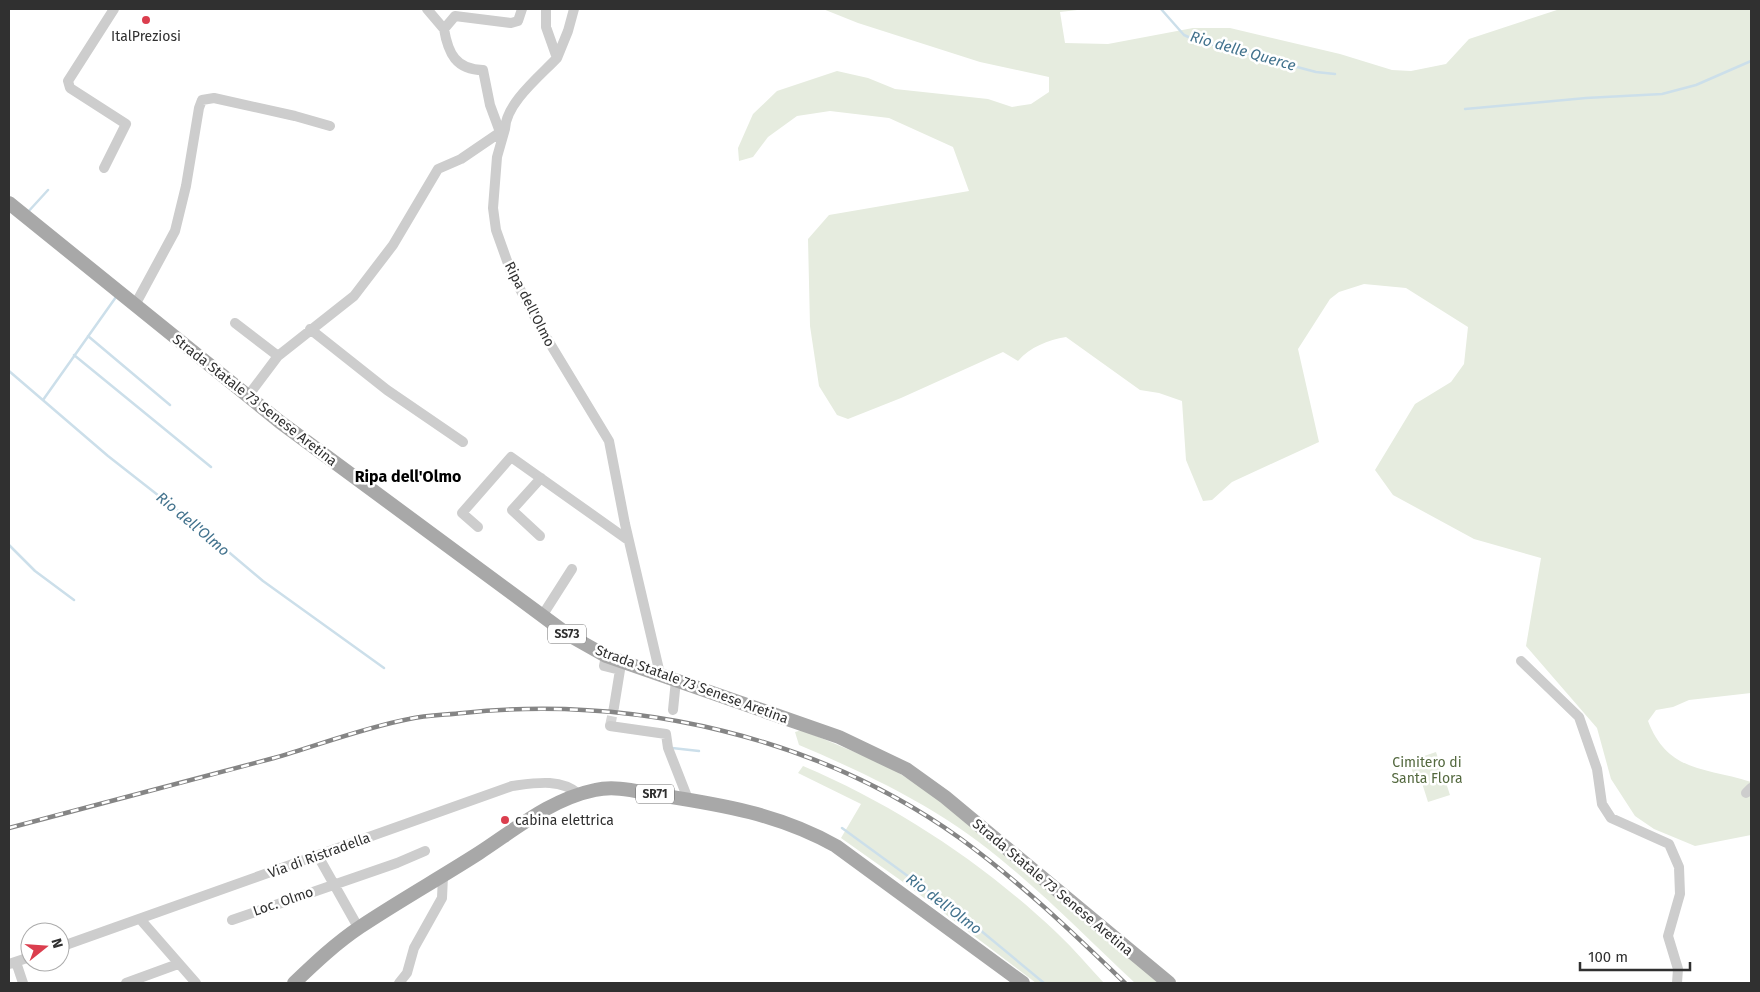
<svg xmlns="http://www.w3.org/2000/svg" width="1760" height="992" font-family="'Fira Sans',sans-serif">
  <style>
    .green { fill: #e6ecdf }
    .lines { fill: none; stroke-linecap: round; stroke-linejoin: round }
    .stream { stroke: #ccdfea; stroke-width: 2.5 }
    .minor-tunnel { stroke: #d6d6d6; stroke-width: 10; stroke-dasharray: 10 5; stroke-linecap: butt }
    .minor { stroke: #cdcdcd; stroke-width: 10 }
    .major { stroke: #a8a8a8; stroke-width: 14 }
    .rail-casing { stroke: #858585; stroke-width: 4.5 }
    .rail { stroke: #fff; stroke-width: 2.5; stroke-dasharray: 8; stroke-linecap: butt }
    .poi-dot { fill: #db3e4e; stroke: #fff; stroke-width: 2 }
    .labels { text-anchor: middle; stroke-width: 5; stroke-linejoin: round; paint-order: stroke }
    .shield { fill: #fff; stroke: #6e6e6e; stroke-width: 1 }
    .shield-label { font-size: 12px; font-weight: bold; fill: #303030 }
    .poi-label { font-size: 14px; fill: #303030; stroke: #fff }
    .street-label { font-size: 14px; fill: #303030; stroke: #fff }
    .park-label { font-size: 14px; fill: #54693f; stroke: #fff }
    .water-label { font-size: 15px; font-style: italic; fill: #42728d; stroke: #fff }
    .quarter-label { font-size: 16px; font-weight: bold; fill: #000; stroke: #fff }
  </style>
  <rect width="100%" height="100%" fill="#fff"/>
  <!-- green -->
  <path class="green" d="M823,9H1086L1060,12L1065,43L1108,44L1193,28H1230L1340,54L1392,70L1411,71L1446,64L1469,39L1560,9H1751V693L1689,700L1673,707L1656,710L1648,721C1668,773 1705,767 1751,782V835L1695,846L1654,829L1635,816L1611,779L1597,728L1526,646L1541,558L1474,539L1393,495L1375,470L1415,404L1451,382L1464,364L1468,327L1406,288L1364,284L1339,292L1330,299L1298,349L1319,442L1232,482L1212,500L1203,501L1186,460L1182,401L1159,393L1140,390L1066,337C1048,340 1030,347 1018,361L1003,352L901,398L848,419L837,415L819,386L810,326L808,239L829,215L969,191L953,147L889,118L830,111L797,116L768,137L753,157L739,161L738,148L753,114L777,91L837,71L868,78L895,89L988,99L1012,107L1031,104L1049,92V77L980,62L858,23Z
    M802,730L888,766L930,793L1161,983H1135C1072,924 1010,858 936,813C892,786 846,765 799,745L795,732Z
    M1436,752L1450,795L1428,802L1422,783L1417,785L1409,761Z
    M803,766C897,806 983,863 1057,933C1074,949 1089,967 1104,983H1036L903,882L841,838L861,804L798,773Z"/>
  <g class="lines">
    <!-- stream -->
    <path class="stream" d="M1161,9L1184,35L1195,40L1316,72L1335,74
      M1465,109L1586,98L1662,94L1696,85L1751,61
      M27,213L48,190
      M88,336L170,405
      M74,355L211,467
      M9,371L108,456L205,532L263,581L384,668
      M43,400L116,297
      M9,545L35,571L74,600
      M672,748L699,751
      M842,828L968,920L1044,983"/>
    <!-- minor-tunnel -->
    <path class="minor-tunnel" d="M610,726L614,707"/>
    <!-- minor -->
    <path class="minor" d="M427,9L444,29L455,16L511,23L518,21L522,9
      M444,29C448,53 456,70 483,70L490,105L500,132
      M557,58L568,31L574,9
      M505,129C506,103 540,76 557,58L546,27V9
      M104,168L126,124L70,88L68,81L114,9
      M135,305L175,231L186,186L199,108L202,100L214,98L295,116L330,126
      M235,323L278,356
      M310,329L387,390L463,442
      M248,396L278,356L354,296L393,245L438,169L461,159L505,129L497,157L493,208L496,230L511,272L540,327L609,441L625,524L660,674
      M478,527L462,513L511,457L628,540
      M540,536L512,510L541,478
      M542,616L572,569
      M606,656L604,666L620,670L614,707
      M1521,661L1579,717L1597,769L1602,804L1611,818L1669,844L1679,867L1680,894L1668,936L1678,969L1677,983
      M673,710L676,680
      M610,726L666,734L668,748L688,799
      M1746,793L1751,788
      M318,856L358,927
      M140,919L196,983
      M232,920L397,863L425,851
      M60,947L512,786C535,783 560,778 579,794
      M16,962L23,983
      M9,964L30,957
      M126,983L178,964
      M399,983L407,973L414,948L442,898L443,876"/>
    <!-- major -->
    <path class="major" d="M9,203L280,422L567,634L606,656L839,737L906,769L945,797L1169,983
      M294,983C315,963 336,943 360,927C399,901 440,878 479,853C516,829 551,799 595,790C616,785 639,792 659,795C723,805 779,814 836,846L1023,983"/>
    <defs>
      <path id="rail" d="M9,828C97,804 186,782 274,758C319,745 363,728 409,719C426,715 445,715 463,713C635,695 819,737 961,839C1020,882 1073,933 1125,983"/>
    </defs>
    <!-- rail casing -->
    <use href="#rail" class="rail-casing"/>
    <!-- rail -->
    <use href="#rail" class="rail"/>
  </g>
  <!-- markers -->
  <g class="poi-dot">
    <circle cx="146" cy="20" r="5"/>
    <circle cx="505" cy="820" r="5"/>
  </g>
  <g class="labels">
    <!-- shield labels -->
    <g class="shield">
      <rect x="548" y="624.5" width="38" height="19" rx="4"/>
      <rect x="636" y="784.5" width="38" height="19" rx="4"/>
    </g>
    <g class="shield-label">
      <text x="567" y="638">SS73</text>
      <text x="655" y="798">SR71</text>
    </g>
    <!-- poi labels -->
    <g class="poi-label">
      <text x="146" y="41">ItalPreziosi</text>
      <text x="515" y="825" text-anchor="start">cabina elettrica</text>
    </g>
    <!-- street labels -->
    <g class="street-label">
      <text transform="translate(530 304) rotate(63)" y="5">Ripa dell'Olmo</text>
      <text transform="translate(255 400) rotate(38)" y="5">Strada Statale 73 Senese Aretina</text>
      <text transform="translate(692 684) rotate(20)" y="5">Strada Statale 73 Senese Aretina</text>
      <text transform="translate(319 855) rotate(-20)" y="5">Via di Ristradella</text>
      <text transform="translate(1053 887) rotate(40)" y="5">Strada Statale 73 Senese Aretina</text>
      <text transform="translate(283 901) rotate(-19)" y="5">Loc. Olmo</text>
    </g>
    <!-- park labels -->
    <g class="park-label">
      <text x="1427" y="767">Cimitero di<tspan x="1427" dy="16">Santa Flora</tspan></text>
    </g>
    <!-- water labels -->
    <g class="water-label">
      <text transform="translate(1243 51) rotate(16)" y="5">Rio delle Querce</text>
      <text transform="translate(193 524) rotate(40)" y="5">Rio dell'Olmo</text>
      <text transform="translate(944 904) rotate(37)" y="5">Rio dell'Olmo</text>
    </g>
    <!-- quarter labels -->
    <g class="quarter-label">
      <text x="408" y="482">Ripa dell'Olmo</text>
    </g>
  </g>
  <!-- border -->
  <rect width="1760" height="992" fill="none" stroke="#303030" stroke-width="20"/>
  <!-- north arrow -->
  <g transform="translate(45 947) rotate(73)"><circle r="24" fill="#ffffff" stroke="#acacac"/>
  <path d="M0-4L9 19L0 12L-9 19Z" fill="#db3e4e"/>
  <text y="-8" font-size="14" font-weight="bold" text-anchor="middle" fill="#303030">N</text>
  </g>
  <!-- scale -->
  <path d="M1580 962v8h110v-8" fill="none" stroke="#303030" stroke-width="2.5"/>
  <text x="1588" y="962" font-size="15" fill="#303030" stroke="#ffffff" stroke-width="4" paint-order="stroke">100 m</text>
</svg>
